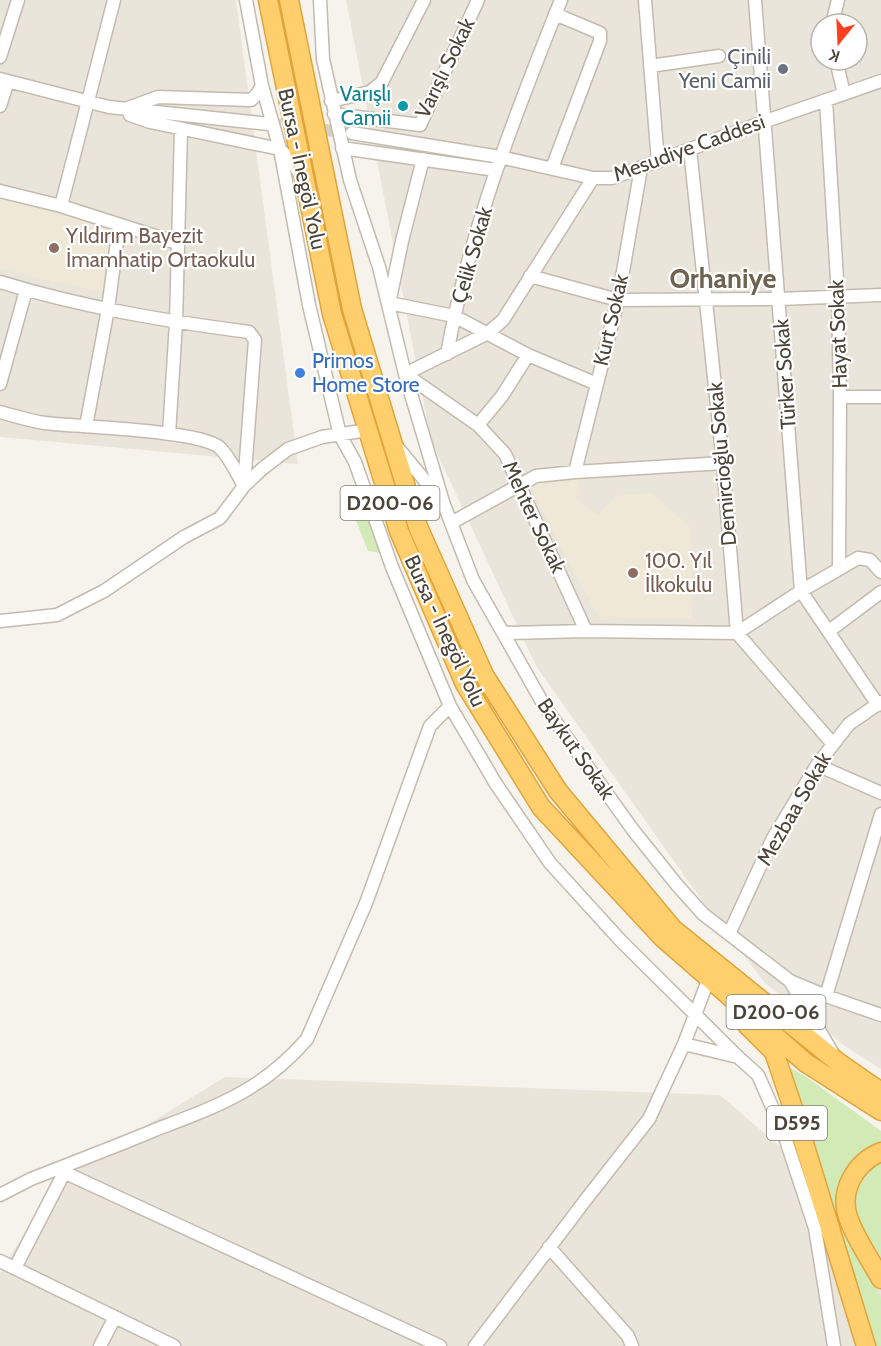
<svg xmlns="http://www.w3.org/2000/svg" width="881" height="1346" font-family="Cabin,sans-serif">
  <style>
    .residential { fill: #eae5da; fill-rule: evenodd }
    .education { fill: #efe8d6 }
    .green { fill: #d2eab5 }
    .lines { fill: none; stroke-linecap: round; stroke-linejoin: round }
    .minor-tunnel { stroke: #d4d0c8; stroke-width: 12; stroke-dasharray: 12 6; stroke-linecap: butt }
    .minor-casing { stroke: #c2bbae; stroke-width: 15 }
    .highway-casing { stroke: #e0a43c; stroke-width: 21 }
    .minor { stroke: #fff; stroke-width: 12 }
    .highway { stroke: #ffcf6e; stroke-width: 18 }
    .worship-dot { fill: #6b7280; stroke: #fff; stroke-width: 2 }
    .culture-dot { fill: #0f9aa8; stroke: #fff; stroke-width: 2 }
    .education-dot { fill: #8d6e63; stroke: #fff; stroke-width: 2 }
    .shop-dot { fill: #3f7fe0; stroke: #fff; stroke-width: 2 }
    .labels { text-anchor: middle; stroke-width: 4.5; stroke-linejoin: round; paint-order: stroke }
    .shield { fill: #fff; stroke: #817c74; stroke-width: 1.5 }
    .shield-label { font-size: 20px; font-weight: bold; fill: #4b4439 }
    .worship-label { font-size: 21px; fill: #5b616d; stroke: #fff; text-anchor: end }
    .street-label { font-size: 21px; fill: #4b4439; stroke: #fff }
    .culture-label { font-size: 21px; fill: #0d838f; stroke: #fff; text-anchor: end }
    .education-label { font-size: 21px; fill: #785e54; stroke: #fff; text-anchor: start }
    .shop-label { font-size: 21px; fill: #366cbe; stroke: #fff; text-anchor: start }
    .district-label { font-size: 27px; font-weight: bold; fill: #6e6250; stroke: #fff }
  </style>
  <rect width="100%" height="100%" fill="#f6f3ec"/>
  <!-- residential -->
  <path class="residential" d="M0,0H236L298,464L0,437Z
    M346,0H881V1069L845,1046L765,983L705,905L536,666L431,440ZM821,24H857V60H821Z
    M225,1077L720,1095L881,1233V1346H0V1273L57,1180Z"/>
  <!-- education -->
  <path class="education" d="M0,197L111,229L104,292L41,279L0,268Z
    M564,476L580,480L576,499L598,515L615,496L651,493L691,528L692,618H599L534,495L535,487L540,479Z"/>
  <!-- green -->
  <path class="green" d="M361,477L387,554L368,551L351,508Z
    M783,1064L805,1076L881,1131V1148L852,1165L839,1186L841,1217L881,1297V1346H872Z
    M881,1163V1266C874,1252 860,1228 856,1214C852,1195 862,1170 881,1163Z"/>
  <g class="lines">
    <!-- minor-tunnel -->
    <path class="minor-tunnel" d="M269,124L352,133"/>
    <defs>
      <path id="minor" d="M246,0L262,86L280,149L309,305L340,435L355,462L392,567L450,706L496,784L550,863L621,941L738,1057
        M320,0L323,59L350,180L379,267L405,374L443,502L473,580L545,707L633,830L677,885L703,914L790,981L826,996L881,1015
        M645,0L658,162
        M755,0L801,591L878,705
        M832,24L838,0
        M0,57L18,0
        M836,60L844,94
        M650,66L719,56
        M0,79L109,107L269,124
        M826,100L838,296L840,397L839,569
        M331,101L370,92L382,82L424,0
        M0,106L8,81
        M128,108L158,97L251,100L257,94L262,86
        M334,114L420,125L478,0
        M130,115L150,122L280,149L294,164L300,175
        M352,133L500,157L593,178H612L766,121L881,81
        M342,148L496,170
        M690,149L723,463L737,633L832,743
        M552,168L600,41V33L555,14
        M0,191L61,206L177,243
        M61,206L114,0
        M530,276L618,300L779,299L881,295
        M0,282C81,307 165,321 249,332L255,340L244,486
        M390,299L402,241L423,159
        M389,303L454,316L528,355L597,384
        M447,354C469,232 515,115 561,0
        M405,374L478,425L505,454L586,631
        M405,374L488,333L503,320L593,178
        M0,384L26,290
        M840,397H881
        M0,412C15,416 30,421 45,423C78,427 197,430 219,447C230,457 237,474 244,486
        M478,425L502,396L528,355
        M86,426L108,309L119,226
        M169,434L176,323L181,129
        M398,448L440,499
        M575,472L618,300L641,168
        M451,523L536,476L575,472L723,463
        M0,621L57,615L104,591L184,537L220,518L244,486L262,469L288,449L322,437L368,430
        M829,631L881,592
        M503,633L586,631L737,633L801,591L858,558L870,560L881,572
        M817,765L881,793
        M729,934L773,838L817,765L849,724L881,702
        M790,981L832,1052
        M826,996L881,814
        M684,1044L738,1057L758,1075L784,1134L815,1228L834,1346
        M57,1169L440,1346
        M0,1195L31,1179C72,1163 114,1147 155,1130C217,1106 262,1091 307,1039L366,903L430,726L450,706
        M549,1247L628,1336L632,1346
        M0,1261L174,1346
        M15,1268L64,1173
        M100,1346L115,1317
        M475,1346L587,1198L649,1119L684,1044L707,983"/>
      <path id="highway" d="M268,0L332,314L399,531L465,684L541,807L663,938L806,1063L881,1111
        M289,0L352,309L418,527L484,675L558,791L673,929L839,1063L881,1092
        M747,1025L774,1052L796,1117L866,1346
        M881,1152C856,1162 839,1190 848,1217C854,1236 871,1261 881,1279"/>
    </defs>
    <!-- minor casing -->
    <use href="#minor" class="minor-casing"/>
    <!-- highway casing -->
    <use href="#highway" class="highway-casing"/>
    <!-- minor -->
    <use href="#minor" class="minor"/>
    <!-- highway -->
    <use href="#highway" class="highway"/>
  </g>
  <!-- markers -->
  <circle class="worship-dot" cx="783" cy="69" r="6"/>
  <circle class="culture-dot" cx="403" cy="106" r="6"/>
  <g class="education-dot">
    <circle cx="54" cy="248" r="6"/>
    <circle cx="633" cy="573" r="6"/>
  </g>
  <circle class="shop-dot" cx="300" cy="373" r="6"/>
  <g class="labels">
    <!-- shield labels -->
    <g class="shield">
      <rect x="340.5" y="486" width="99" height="34" rx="4.5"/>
      <rect x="726.5" y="995" width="99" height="34" rx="4.5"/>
      <rect x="767" y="1106" width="60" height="34" rx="4.5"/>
    </g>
    <g class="shield-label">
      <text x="390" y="510">D200-06</text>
      <text x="776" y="1019">D200-06</text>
      <text x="797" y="1130">D595</text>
    </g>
    <!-- worship labels -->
    <g class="worship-label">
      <text x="771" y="64">Çinili<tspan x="771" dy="24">Yeni Camii</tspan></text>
    </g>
    <!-- street labels -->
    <g class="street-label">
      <text transform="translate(445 68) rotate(-64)" y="7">Varışlı Sokak</text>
      <text transform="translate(689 148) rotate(-20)" y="7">Mesudiye Caddesi</text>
      <text transform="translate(302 169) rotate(78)" y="7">Bursa - İnegöl Yolu</text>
      <text transform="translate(472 255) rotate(-74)" y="7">Çelik Sokak</text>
      <text transform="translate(611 320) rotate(-77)" y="7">Kurt Sokak</text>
      <text transform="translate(838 334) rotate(-92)" y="7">Hayat Sokak</text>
      <text transform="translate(785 374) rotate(-94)" y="7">Türker Sokak</text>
      <text transform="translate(722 464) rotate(-95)" y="7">Demircioğlu Sokak</text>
      <text transform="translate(534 517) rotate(65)" y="7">Mehter Sokak</text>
      <text transform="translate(445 631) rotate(65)" y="7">Bursa - İnegöl Yolu</text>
      <text transform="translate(576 749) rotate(55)" y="7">Baykut Sokak</text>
      <text transform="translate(794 809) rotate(-60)" y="7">Mezbaa Sokak</text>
    </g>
    <!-- culture labels -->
    <g class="culture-label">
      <text x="391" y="101">Varışlı<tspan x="391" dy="24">Camii</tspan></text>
    </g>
    <!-- education labels -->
    <g class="education-label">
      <text x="66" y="243">Yıldırım Bayezit<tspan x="66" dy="24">İmamhatip Ortaokulu</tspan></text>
      <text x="645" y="568">100. Yıl<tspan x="645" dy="24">İlkokulu</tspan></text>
    </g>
    <!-- shop labels -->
    <g class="shop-label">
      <text x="312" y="368">Primos<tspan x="312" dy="24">Home Store</tspan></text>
    </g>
    <!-- district labels -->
    <g class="district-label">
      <text x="723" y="288">Orhaniye</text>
    </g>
  </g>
  <!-- north arrow -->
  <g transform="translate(839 42) rotate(198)"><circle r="28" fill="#ffffff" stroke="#b7b4b0" stroke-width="1.5"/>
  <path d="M0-4.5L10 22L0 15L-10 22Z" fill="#fc3f1d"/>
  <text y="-9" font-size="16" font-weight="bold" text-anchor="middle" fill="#4b4439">K</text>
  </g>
</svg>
